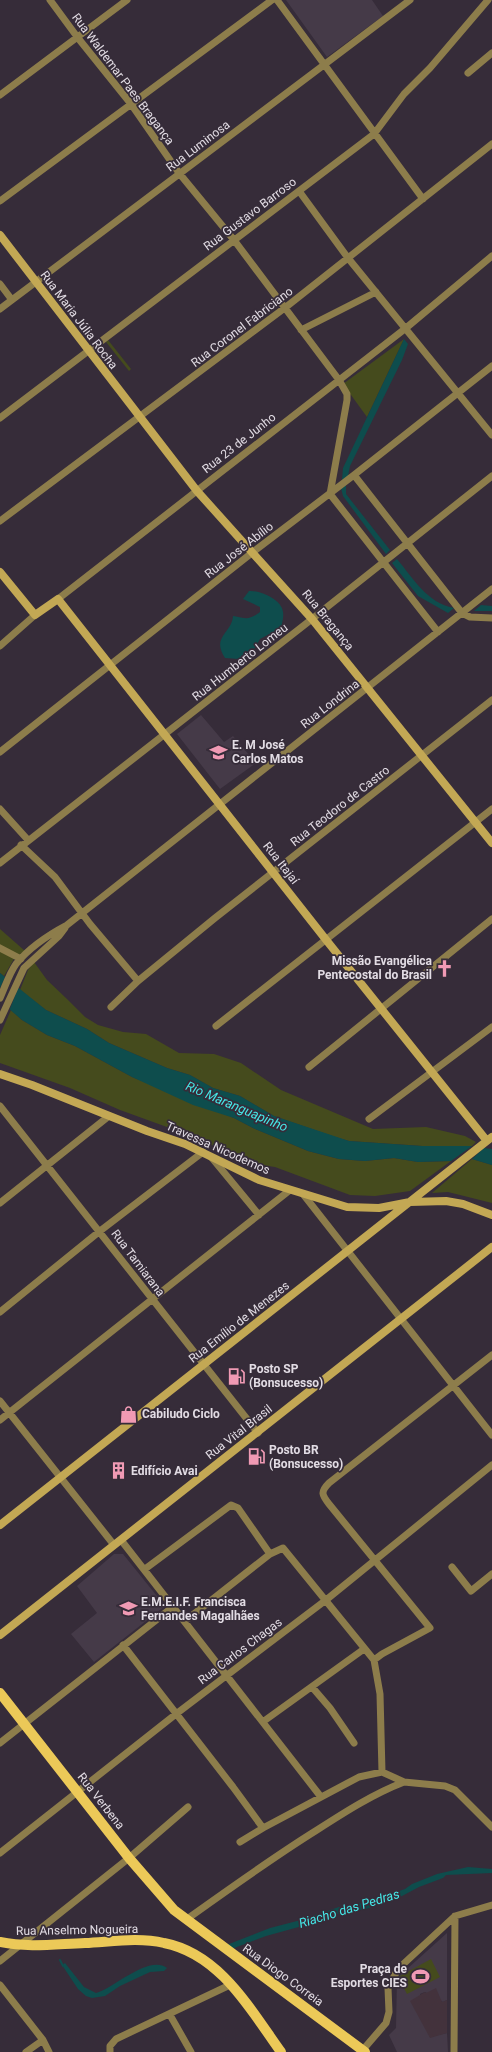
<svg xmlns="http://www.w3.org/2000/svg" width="492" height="2052" font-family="Roboto,sans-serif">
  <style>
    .education { fill: #453a48 }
    .medical { fill: #43323c }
    .green { fill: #454b1d }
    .water { fill: #0e4d4d }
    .pier { fill: #362c39 }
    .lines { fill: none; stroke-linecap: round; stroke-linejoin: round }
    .stream { stroke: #0e4d4d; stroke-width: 2 }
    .street { stroke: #8d7d4b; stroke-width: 7 }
    .secondary { stroke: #c3a854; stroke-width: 8 }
    .primary { stroke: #ecc958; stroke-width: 10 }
    .labels { text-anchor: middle; stroke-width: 3.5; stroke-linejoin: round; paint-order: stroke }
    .street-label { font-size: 12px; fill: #e2dce4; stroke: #362c39 }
    .poi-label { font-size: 12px; font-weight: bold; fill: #e2dce4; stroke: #362c39; text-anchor: start }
    .water-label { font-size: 13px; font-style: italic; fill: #45e8e8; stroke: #362c39 }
  </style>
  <rect width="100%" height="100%" fill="#362c39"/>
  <!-- education -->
  <path class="education" d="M286,0H372L383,16L327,57Z
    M201,715L224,742L233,736L256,763L220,789L177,734Z
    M114,1554H123L165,1606L94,1662L71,1634L97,1613L77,1586Z
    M447,1933V2000L443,2002L425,1992L420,1994L430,2037L447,2033L448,2052H397L389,2035L396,2028L397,1978Z"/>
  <!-- medical -->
  <path class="medical" d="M436,1988L442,2002L447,2000V2033L430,2038L410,2001L425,1992L426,1993Z"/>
  <!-- green -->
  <path class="green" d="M404,339L367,417L343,384Z
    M108,340L131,369L129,371L106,342Z
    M0,929L25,951L15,957L4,976L0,973Z
    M34,962L47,980L67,999L85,1017L98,1025L123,1032L146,1034L179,1053L214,1054L241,1063L281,1090L373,1129L426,1127L465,1136L476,1142L472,1146H422L349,1141L335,1137L274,1116L240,1096L213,1088L190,1075L167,1068L109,1043L87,1029L46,1010L20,990L28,970Z
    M11,1010L22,1020L47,1035L75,1046L132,1077L234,1118L253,1128L308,1151L339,1159L365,1161L394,1158L418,1162L451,1161L410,1191L375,1196L350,1195L275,1167L247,1163L200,1139L120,1110L70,1088L0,1063V1035Z
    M472,1159L492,1165V1203L448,1192L432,1193Z
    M431,1959L440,1977L407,1994L398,1977Z"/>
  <!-- water -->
  <path class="water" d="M404,339L408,344L402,360L350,466L348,476L342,480L343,468Z
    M346,484V494L390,550L386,554L343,496L341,488Z
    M397,559C413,578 427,603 454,608L448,613L418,596L392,563Z
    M249,591C259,590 282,599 283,612C284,617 282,623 281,628L260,639L250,656L239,659L225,658C211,637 232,633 233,616C246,618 248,621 260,612V607L243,599Z
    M481,605L492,606V611H474Z
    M0,973L46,1010L87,1029L109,1043L167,1068L190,1075L213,1088L240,1096L274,1116L349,1141L422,1146H472L451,1161L418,1162L394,1158L365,1161L339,1159L308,1151L253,1128L234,1118L193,1105L132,1077L75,1046L47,1035L22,1020L0,1001Z
    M484,1148L492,1149V1165L472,1159Z
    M468,1867L492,1869V1873L446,1875L443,1878L419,1887L402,1896L366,1909L338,1914L317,1922L266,1936L229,1950L224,1946L270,1928L297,1921L339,1907L351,1906L382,1897L405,1889L412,1884L437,1874Z
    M65,1963L84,1987L96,1993C114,1988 149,1954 167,1968L164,1971L150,1972L120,1986L105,1996L92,1998L86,1996L78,1989L62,1965Z"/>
  <!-- pier -->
  <path class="pier" d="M6,975L19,986L9,1011L0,1004V988Z"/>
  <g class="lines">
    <!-- stream -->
    <path class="stream" d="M60,1960L63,1966"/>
    <!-- street -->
    <path class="street" d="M50,0L78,38L131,104L179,173L234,240L339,380L347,394V400L330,494L438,632
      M277,0L423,199
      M468,73L492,53
      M0,95L127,0
      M299,191L348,258L492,435
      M0,201L272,0
      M0,284L12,300
      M0,309L410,0
      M301,330L376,292
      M0,418L374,134L404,94L430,68L488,0
      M354,475L462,613L470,617L492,618
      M0,521L286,307L492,144
      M58,599L406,328L492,256
      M0,646L35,615
      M0,752L253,552L354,475L492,366
      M0,809L28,840
      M21,845L55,877L90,924L138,981
      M0,863L312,619L492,476
      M0,948L21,959
      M0,998C5,987 9,974 16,964C29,948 50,934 67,925L492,589
      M111,1007L138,981L215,918L492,700
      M0,1020L24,968L59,936L65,928
      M216,1026L492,809
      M309,1067L492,919
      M0,1106L258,1433
      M369,1119L492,1027
      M212,1158L259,1215
      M303,1194L492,1435
      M0,1203L109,1116
      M0,1312L100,1231L203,1152
      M0,1401L114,1545
      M0,1420L290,1190
      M121,1540L321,1797
      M452,1567L471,1591L492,1574
      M145,1569L231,1505L238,1508L270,1554
      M185,1621L270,1554L283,1548L374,1660L380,1694L382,1772
      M123,1645L233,1787L263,1828
      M374,1660L382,1654L430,1628L329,1504C322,1495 320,1492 329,1483L492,1355
      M312,1687L330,1708L354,1743
      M264,1721L364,1649
      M0,1743L174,1606
      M240,1842L263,1828L359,1777L382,1772L404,1782L445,1786L455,1790L492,1827
      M0,1853L176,1714L326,1600L492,1465
      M187,1919C229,1889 272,1858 317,1830C345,1812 373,1794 404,1782
      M0,1961L129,1858L188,1807
      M0,1985L43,2040L49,2052
      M170,2015L191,2052
      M26,2052L43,2040
      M110,2052V2046L116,2039L232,1984
      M361,2052L386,2023L389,2012L388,1988L398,1969L455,1916L492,1905
      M454,2052L455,1916"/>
    <!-- secondary -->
    <path class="secondary" d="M0,235L197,491L312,619L492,843
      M0,572L35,615L58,599L327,941L487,1141
      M0,1074L32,1085L147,1131L185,1144L259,1180L347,1207L379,1208L410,1202L446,1201L463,1204L492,1215
      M0,1525L492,1137
      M0,1635L492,1247"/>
    <!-- primary -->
    <path class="primary" d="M0,1693L129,1858L174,1910L365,2052
      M0,1942C28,1948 56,1944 85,1943C110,1942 138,1937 164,1943C220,1954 250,2009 281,2052"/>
  </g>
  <!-- icons -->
  <defs>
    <symbol id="school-bare" viewBox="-9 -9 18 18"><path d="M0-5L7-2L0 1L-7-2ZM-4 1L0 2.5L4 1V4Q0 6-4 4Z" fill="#f09ab4" stroke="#362c39" stroke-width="2.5" paint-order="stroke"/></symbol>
    <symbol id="church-bare" viewBox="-9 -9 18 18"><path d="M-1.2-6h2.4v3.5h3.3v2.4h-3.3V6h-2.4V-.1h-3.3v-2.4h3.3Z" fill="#f09ab4" stroke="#362c39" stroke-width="2.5" paint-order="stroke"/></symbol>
    <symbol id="fuel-bare" viewBox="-9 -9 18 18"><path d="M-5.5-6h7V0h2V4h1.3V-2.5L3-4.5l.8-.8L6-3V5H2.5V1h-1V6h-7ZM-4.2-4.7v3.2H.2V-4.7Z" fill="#f09ab4" stroke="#362c39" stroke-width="2.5" paint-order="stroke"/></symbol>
    <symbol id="shop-bare" viewBox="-9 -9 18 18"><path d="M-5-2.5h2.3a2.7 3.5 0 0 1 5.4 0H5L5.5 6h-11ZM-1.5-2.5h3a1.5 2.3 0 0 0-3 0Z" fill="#f09ab4" stroke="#362c39" stroke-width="2.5" paint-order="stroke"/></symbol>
    <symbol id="building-bare" viewBox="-9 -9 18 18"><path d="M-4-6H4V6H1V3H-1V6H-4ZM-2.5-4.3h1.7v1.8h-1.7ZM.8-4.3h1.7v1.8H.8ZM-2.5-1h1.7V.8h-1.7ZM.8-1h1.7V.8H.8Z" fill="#f09ab4" stroke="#362c39" stroke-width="2.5" paint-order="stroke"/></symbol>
    <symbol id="stadium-bare" viewBox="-9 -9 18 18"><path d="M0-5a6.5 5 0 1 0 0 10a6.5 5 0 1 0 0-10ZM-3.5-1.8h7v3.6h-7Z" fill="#f09ab4" stroke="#362c39" stroke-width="2.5" paint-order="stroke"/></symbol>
  </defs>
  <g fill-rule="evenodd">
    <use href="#school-bare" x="206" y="740" width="25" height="25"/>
    <use href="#church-bare" x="432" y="956" width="25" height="25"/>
    <use href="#fuel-bare" x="224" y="1364" width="25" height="25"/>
    <use href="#shop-bare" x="116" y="1402" width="25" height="25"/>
    <use href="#fuel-bare" x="244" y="1444" width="25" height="25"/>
    <use href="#building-bare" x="106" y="1458" width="25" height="25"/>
    <use href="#school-bare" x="116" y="1596" width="25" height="25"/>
    <use href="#stadium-bare" x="408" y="1964" width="25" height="25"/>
  </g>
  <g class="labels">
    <!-- street labels -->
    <g class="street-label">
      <text transform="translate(123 79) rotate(53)" y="4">Rua Waldemar Paes Bragança</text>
      <text transform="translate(198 146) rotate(-37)" y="4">Rua Luminosa</text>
      <text transform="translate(250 214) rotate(-37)" y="4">Rua Gustavo Barroso</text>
      <text transform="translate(79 320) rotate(53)" y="4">Rua Maria Júlia Rocha</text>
      <text transform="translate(242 327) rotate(-37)" y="4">Rua Coronel Fabriciano</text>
      <text transform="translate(239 443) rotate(-38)" y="4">Rua 23 de Junho</text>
      <text transform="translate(239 550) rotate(-38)" y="4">Rua José Abílio</text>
      <text transform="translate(328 620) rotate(51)" y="4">Rua Bragança</text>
      <text transform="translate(240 662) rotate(-38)" y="4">Rua Humberto Lomeu</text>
      <text transform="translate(330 704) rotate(-38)" y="4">Rua Londrina</text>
      <text transform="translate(340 806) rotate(-38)" y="4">Rua Teodoro de Castro</text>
      <text transform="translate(281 863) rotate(52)" y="4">Rua Itajaí</text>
      <text transform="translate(218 1148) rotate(24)" y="4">Travessa Nicodemos</text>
      <text transform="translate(138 1263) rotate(53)" y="4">Rua Tamiarana</text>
      <text transform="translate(239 1322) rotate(-38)" y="4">Rua Emílio de Menezes</text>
      <text transform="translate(239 1432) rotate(-38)" y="4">Rua Vital Brasil</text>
      <text transform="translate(240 1651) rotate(-37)" y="4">Rua Carlos Chagas</text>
      <text transform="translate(101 1801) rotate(52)" y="4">Rua Verbena</text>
      <text transform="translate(77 1930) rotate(-1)" y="4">Rua Anselmo Nogueira</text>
      <text transform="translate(283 1975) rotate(36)" y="4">Rua Diogo Correia</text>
    </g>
    <!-- poi labels -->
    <g class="poi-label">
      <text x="232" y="749">E. M José<tspan x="232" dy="14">Carlos Matos</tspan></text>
      <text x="432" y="965" text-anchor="end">Missão Evangélica<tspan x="432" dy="14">Pentecostal do Brasil</tspan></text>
      <text x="249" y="1373">Posto SP<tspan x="249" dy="14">(Bonsucesso)</tspan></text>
      <text x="142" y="1418">Cabiludo Ciclo</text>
      <text x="269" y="1454">Posto BR<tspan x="269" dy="14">(Bonsucesso)</tspan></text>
      <text x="131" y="1475">Edifício Avai</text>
      <text x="141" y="1606">E.M.E.I.F. Francisca<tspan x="141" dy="14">Fernandes Magalhães</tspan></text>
      <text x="407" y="1973" text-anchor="end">Praça de<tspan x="407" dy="14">Esportes CIES</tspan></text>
    </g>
    <!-- water labels -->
    <g class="water-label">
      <text transform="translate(237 1106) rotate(23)" y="5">Rio Maranguapinho</text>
      <text transform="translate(349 1908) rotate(-17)" y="5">Riacho das Pedras</text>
    </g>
  </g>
</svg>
